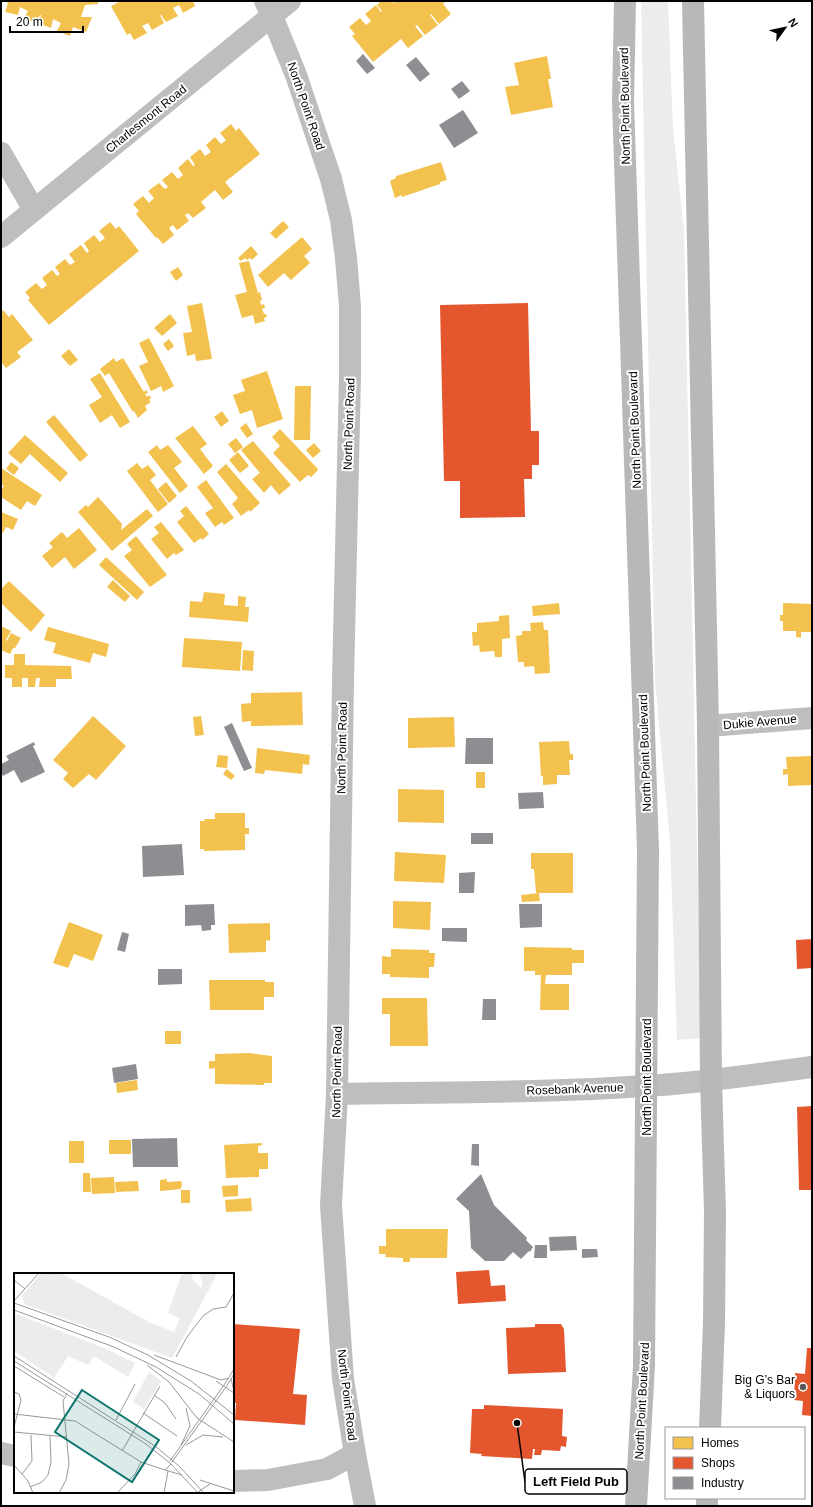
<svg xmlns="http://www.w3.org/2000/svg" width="813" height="1507" viewBox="0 0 813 1507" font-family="Arial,sans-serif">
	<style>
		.green { fill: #ececec }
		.homes { fill: #f2c14e }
		.shops { fill: #e4572e }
		.industry { fill: #8d8d92 }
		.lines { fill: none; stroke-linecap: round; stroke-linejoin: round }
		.minor { stroke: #bebebe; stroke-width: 22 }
		.tertiary { stroke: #bebebe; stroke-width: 22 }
		.secondary { stroke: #b8b8b8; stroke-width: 22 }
		.poi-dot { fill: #595959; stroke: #fff; stroke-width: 1.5 }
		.labels { text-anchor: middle; stroke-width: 4; stroke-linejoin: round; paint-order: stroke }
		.street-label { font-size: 12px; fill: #000; stroke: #fff }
		.poi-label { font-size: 12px; fill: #000; stroke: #fff; text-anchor: end }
		.inset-road { fill: none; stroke: #999; stroke-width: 1 }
		.view { fill: #0f766e; fill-opacity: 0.15; stroke: #0f766e; stroke-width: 2 }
		.inset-edge { fill: none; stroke: #000; stroke-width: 2 }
		.leader { fill: none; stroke: #000; stroke-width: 1.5 }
		.callout-dot { fill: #000; stroke: #fff; stroke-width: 1.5 }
		.callout { fill: #fff; stroke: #000; stroke-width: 1.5 }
		.callout-label { font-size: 13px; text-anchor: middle; font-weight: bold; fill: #000 }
	</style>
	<rect width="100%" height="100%" fill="#fff"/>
	<path class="green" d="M641,1H668L673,129L684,231L701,1038L677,1040L670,840L655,682Z"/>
	<g class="homes">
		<path d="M5,1H98V4L85,5L81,17H92L86,32L73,27L70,36L57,31L61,23L53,19L51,28L38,23L41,15H40L36,23L24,18L28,11L20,7L18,15L5,12L8,3Z"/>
		<path d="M121,1H193L195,6L183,13L179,5L173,8L178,16L166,22L161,15H160L164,23L152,30L148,23L142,26L147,33L134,40L130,33L127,35L111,6Z"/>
		<path d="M381,1H392L393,3L396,1H446L443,4L451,14L439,24L431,14L430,15L438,25L425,35L417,25L415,26L423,36L408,48L401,39L373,62L352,36L355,34L349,27L360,18L366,25L371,21L365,14L376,5L381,12L382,11L377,5Z"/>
		<path d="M547,56L551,79H548L553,107L511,115L505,87L519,85L514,63Z"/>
		<path d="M231,124L236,131L239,128L260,154L225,182L233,192L223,200L215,190L201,202L206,208L193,218L188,213L185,215L189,221L177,230L173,225L169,228L174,235L163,244L157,237L156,238L136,214L139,211L133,204L143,196L149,203L154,198L148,191L159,183L165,189L168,187L162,180L172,172L178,179L183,175L178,168L188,159L193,166L195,165L190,157L200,149L205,156L211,152L206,145L215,137L221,144L226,140L220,133Z"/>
		<path d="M441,162L447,180L440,182V184L402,197L401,195L395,198L390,181L396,178V176Z"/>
		<path d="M283,221L289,227L276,239L270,233Z"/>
		<path d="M110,222L116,229L119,226L139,251L49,325L28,300L30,298L25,292L36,283L42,289L47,285L42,278L52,270L57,276L60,274L55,267L65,259L70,265L75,262L69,254L81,245L87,253L89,251L84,243L94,235L100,242L105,238L99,231Z"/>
		<path d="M302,237L312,249L304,256L310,263L291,280L284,273L268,287L258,275Z"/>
		<path d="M251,246L258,254L252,260L250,258L247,260L245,258L241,261L238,258Z"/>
		<path d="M249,261L258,293L260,292L262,300L260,301L261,305L264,304L265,308L262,309L264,314H266L267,317L264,318L265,321L255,324L253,315L242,318L235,295L247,292L239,263Z"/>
		<path d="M178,267L183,275L176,281L170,272Z"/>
		<path d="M202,303L212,359L196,361L195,354L187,356L183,333L192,332L187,306Z"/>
		<path d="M3,310L9,317L12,314L33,340L17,352L21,357L6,368L2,363L1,364V312Z"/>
		<path d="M170,314L177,323L162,336L154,328Z"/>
		<path d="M149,338L174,386L163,392L161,386L151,391L139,366L148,362L139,343Z"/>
		<path d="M169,339L174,346L168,351L163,344Z"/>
		<path d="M69,349L78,360L70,366L61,356Z"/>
		<path d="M114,358L116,362L123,358L144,392L146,390L148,393L145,394L147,397L149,395L151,398L149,400L151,402L145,406L147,410L138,418L134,411L133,412L109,373L105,376L100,369Z"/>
		<path d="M267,371L283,419L257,428L252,410L240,414L233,395L245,391L241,380Z"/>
		<path d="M100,373L130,422L120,428L112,415L100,423L89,405L102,397L90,379Z"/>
		<path d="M295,386H311L310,440H294Z"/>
		<path d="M222,411L229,421L221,427L214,417Z"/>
		<path d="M54,415L88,455L80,462L46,422Z"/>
		<path d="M246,423L253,434L247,438L240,428Z"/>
		<path d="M193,426L207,444L200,449L213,466L204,474L175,438Z"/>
		<path d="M280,429L317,468L318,470L311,477L308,475L300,482L273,453L280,446L272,437Z"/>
		<path d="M25,435L68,473L60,482L30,454L21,464L8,453Z"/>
		<path d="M236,438L243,447L235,453L228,444Z"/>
		<path d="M253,441L291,485L279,495L271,485L264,493L252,479L260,473L241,450Z"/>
		<path d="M314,443L321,451L313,458L306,450Z"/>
		<path d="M157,445L160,450L168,445L182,462L174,468L188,486L180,493L148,452Z"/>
		<path d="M238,452L249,466L240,473L229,460Z"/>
		<path d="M11,462L19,468L14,475L6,469Z"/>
		<path d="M137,463L142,469L148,465L156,475L150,480L168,504L158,512L127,471Z"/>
		<path d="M226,464L260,503L250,512L249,510L241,516L232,504L238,498L217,472Z"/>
		<path d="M1,468L42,495L35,506L27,501L21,510L1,497V490L4,486L1,484Z"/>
		<path d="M206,480L234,518L224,525L222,522L215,527L205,513L213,508L197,487Z"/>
		<path d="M166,482L177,496L169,503L158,489Z"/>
		<path d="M98,497L122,524L121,530L147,509L153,516L112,551L78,512L86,505L88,507Z"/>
		<path d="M186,506L209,534L202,540L201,538L194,543L177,522L184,516L180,511Z"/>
		<path d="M1,512L18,519L13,530L6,527L3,533L1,532Z"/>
		<path d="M161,522L184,550L176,555L174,553L167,559L151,539L159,533L154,527Z"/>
		<path d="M79,528L97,550L74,569L65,557L52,568L42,556L53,547L49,543L62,532L67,538Z"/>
		<path d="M136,536L167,575L150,587L124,556L132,550L127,544Z"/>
		<path d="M106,557L144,592L137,600L99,565Z"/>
		<path d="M113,580L130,596L125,602L107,587Z"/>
		<path d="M9,581L45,615L31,632L1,603V589Z"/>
		<path d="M204,592L225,594L224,605L238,606V596L246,597L245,607H249L248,622L189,617L190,601L202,602Z"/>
		<path d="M559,603L560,614L533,616L532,606Z"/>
		<path d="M783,603L812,604V632H801V638L796,637V631H783V621H780V615H783Z"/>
		<path d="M509,615L510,638L502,639V657H495L494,651L480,652L479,645L473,646L472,632H477V623L499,621V616Z"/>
		<path d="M543,622L544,630H548L550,673L535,674L534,666L524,667V662H518L516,636L522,635V631H531L530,623Z"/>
		<path d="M1,626L11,631L6,640L7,641L11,633L21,638L15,648H13L10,654L1,650Z"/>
		<path d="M48,627L109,644L106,657L93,653L90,663L53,653L56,643L44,640Z"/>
		<path d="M184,638L242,642L240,671L182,667Z"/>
		<path d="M243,650L254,651L253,671L242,670Z"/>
		<path d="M14,654H25V665L71,666L72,679H56V687H39L40,678H36L35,687H28V678H22V687H12V678H5V665H14Z"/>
		<path d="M302,692L303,725L251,726V721L242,722L241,704L251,703V693Z"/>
		<path d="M93,716L126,746L96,780L89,774L73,788L63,779L68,773L53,760Z"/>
		<path d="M201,716L204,735L195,736L193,717Z"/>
		<path d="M454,717L455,747L408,748V718Z"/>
		<path d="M569,741L570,754H573V760H569L570,775H557V784L543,785V776H541L539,742Z"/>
		<path d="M257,748L310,755L309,765L303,764L302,774L265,770L264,774L255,773Z"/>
		<path d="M218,755L228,756L227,768L216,767Z"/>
		<path d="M812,756V785L788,786V774L783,775V769H787L786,757Z"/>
		<path d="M227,769L235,776L231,780L223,774Z"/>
		<rect x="476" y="772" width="9" height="16"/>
		<path d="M398,789L444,790V823L398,822Z"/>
		<path d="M215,813H245V828H249V834H245V850L204,851V849H200V821H205L204,819H215Z"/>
		<path d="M395,852L446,855L444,883L394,881Z"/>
		<path d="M531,853H573V893H536L534,869H531Z"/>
		<path d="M539,893L540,901L522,902L521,895Z"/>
		<path d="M393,901L431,902L430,930L393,928Z"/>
		<path d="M69,922L103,935L93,961L74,954L68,968L53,963Z"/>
		<path d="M270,923V941L266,940V952L229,953L228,924Z"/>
		<path d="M524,947L572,948V950H584V963H572V975H546L545,984H569V1010H540L541,975H535V971H524Z"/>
		<path d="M391,949L429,950V953H435L434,967H429V978L390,977V974H382V956L391,957Z"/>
		<path d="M209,980H265V982H274V997H264V1010H210Z"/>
		<path d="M382,998H427L428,1046H390V1014H382Z"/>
		<rect x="165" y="1031" width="16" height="13"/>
		<path d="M249,1053L272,1056V1083H264V1085L215,1084V1068L209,1069V1061H215V1054Z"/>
		<path d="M137,1080L138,1090L117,1093L116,1083Z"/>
		<rect x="109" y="1140" width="22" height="14"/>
		<rect x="69" y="1141" width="15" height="22"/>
		<path d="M262,1143V1145L258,1146V1153H268V1169H259V1177L226,1178L224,1145Z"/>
		<path d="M83,1173H90L91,1192H83Z"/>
		<path d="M114,1177L115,1193L92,1194L91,1178Z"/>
		<path d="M167,1179V1182L181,1181L182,1184L181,1189L160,1191V1180Z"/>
		<path d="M138,1181L139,1191L116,1192L115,1182Z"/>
		<path d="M238,1185V1196L223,1197L222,1186Z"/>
		<rect x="181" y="1190" width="9" height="13"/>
		<path d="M251,1198L252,1211L226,1212L225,1200Z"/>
		<path d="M386,1229H448L447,1258H410V1262H403V1258L385,1257L386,1254H379V1246H386Z"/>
	</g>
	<g class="shops">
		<path d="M528,303L531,431H539V465H532V479H524L525,517L460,518V481H444L440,305Z"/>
		<path d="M812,939V968L797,969L796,940Z"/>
		<path d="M812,1106V1190H799L797,1107Z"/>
		<path d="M489,1270L491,1286L505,1285L506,1301L458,1304L456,1272Z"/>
		<path d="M233,1324L300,1329L293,1394L307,1395L305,1425L235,1420L236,1403H233Z"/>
		<path d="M535,1324H561L564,1329L566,1372L508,1374L506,1328L535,1327Z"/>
		<path d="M807,1348H812V1416L802,1415L803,1401L794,1400L795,1373L805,1374Z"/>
		<path d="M484,1405L563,1409L562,1436L567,1437L566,1447L561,1446L560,1451L542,1450L541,1455H534L535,1449H533L532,1459L481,1456L482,1454L470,1453L472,1409H484Z"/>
	</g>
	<g class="industry">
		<path d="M363,54L375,68L367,74L356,61Z"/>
		<path d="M416,57L430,74L420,82L406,65Z"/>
		<path d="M462,81L470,91L459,99L451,89Z"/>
		<path d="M463,110L478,133L454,148L439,125Z"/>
		<path d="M232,723L252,768L244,771L224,727Z"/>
		<path d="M466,738H493V764H465Z"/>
		<path d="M34,742L35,745L33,746L45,772L21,783L14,770L3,776L1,771V764L9,760L6,756Z"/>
		<path d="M543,792L544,808L519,809L518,793Z"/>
		<rect x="471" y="833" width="22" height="11"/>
		<path d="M182,844L184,875L143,877L142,846Z"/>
		<path d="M475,872L474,893H459V873Z"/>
		<path d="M214,904L215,925H211V930L202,931L201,925L185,926V905Z"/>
		<path d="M519,904H542V927L520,928Z"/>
		<path d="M442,928H467V942L442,941Z"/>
		<path d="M122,932L129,934L125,952L117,950Z"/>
		<path d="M158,969H182V984L158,985Z"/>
		<path d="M483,999H496V1020H482Z"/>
		<path d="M136,1064L138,1079L114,1083L112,1068Z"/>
		<path d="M177,1138L178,1167H133L132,1139Z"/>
		<path d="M472,1144H479V1166L471,1165Z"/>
		<path d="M481,1174L494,1205L527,1238L526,1240L533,1247L530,1252L529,1251L521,1259L513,1252L504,1261H485L471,1248L469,1211L456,1199Z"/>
		<path d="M576,1236L577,1250L550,1251L549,1237Z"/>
		<path d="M535,1245H547V1258H534Z"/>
		<path d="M582,1249H597L598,1257L582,1258Z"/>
	</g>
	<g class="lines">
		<g class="minor">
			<path d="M1,153L34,210"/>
			<path d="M1,237L290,1"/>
			<path d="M708,726L812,718"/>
			<path d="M337,1094C440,1092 543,1093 646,1086C702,1083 757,1074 812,1067"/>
			<path d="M1,1453L15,1456"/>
			<path d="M233,1481L268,1480L327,1469L355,1454"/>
		</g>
		<path class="tertiary" d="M265,1L272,16L296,75L331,179L341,220L346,258L350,306V376L343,681L337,1094L331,1205L343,1379L355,1454L365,1506"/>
		<g class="secondary">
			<path d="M625,1L623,102L648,850L644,1366L636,1506"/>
			<path d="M693,1L708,726L711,1081L715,1212L714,1323L710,1428"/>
			<path d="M707,1506V1498"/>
		</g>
	</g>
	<circle class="poi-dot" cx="803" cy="1387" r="4"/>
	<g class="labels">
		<g class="street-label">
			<text transform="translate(306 106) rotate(71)" y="4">North Point Road</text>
			<text transform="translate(625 106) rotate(-91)" y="4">North Point Boulevard</text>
			<text transform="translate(146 119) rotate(-39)" y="4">Charlesmont Road</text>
			<text transform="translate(349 424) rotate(-88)" y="4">North Point Road</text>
			<text transform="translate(635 430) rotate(-92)" y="4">North Point Boulevard</text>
			<text transform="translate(760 722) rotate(-5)" y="4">Dukie Avenue</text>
			<text transform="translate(342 748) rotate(-89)" y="4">North Point Road</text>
			<text transform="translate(645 753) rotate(-92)" y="4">North Point Boulevard</text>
			<text transform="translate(337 1072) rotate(-89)" y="4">North Point Road</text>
			<text transform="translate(647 1077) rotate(-90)" y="4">North Point Boulevard</text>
			<text transform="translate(575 1089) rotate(-2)" y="4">Rosebank Avenue</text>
			<text transform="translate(347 1395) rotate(83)" y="4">North Point Road</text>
			<text transform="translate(642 1401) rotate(-87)" y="4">North Point Boulevard</text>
		</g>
		<g class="poi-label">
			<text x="795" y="1384">Big G’s Bar<tspan x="795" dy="14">&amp; Liquors</tspan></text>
		</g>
	</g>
	<g transform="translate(14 1273)">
		<rect width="220" height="220" fill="#fff"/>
		<path d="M28,0H47L135,49L160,59L166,45L154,40L168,0H179L178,6L186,14H188V8L185,0H201L202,3L158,85L10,31L8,22ZM0,40L90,75L121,90L114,104L80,83L74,92L54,83L40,105L0,78ZM135,99L147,108L130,136L119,129Z" fill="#ececec"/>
		<path class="inset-road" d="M0,7L11,16M0,28L25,0M0,30L95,64L134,82L177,108L220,142M0,37L100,74L142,94L185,121L220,151M140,82L207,107L215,105M0,83L141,173L165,193L190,220M162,84L173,64L189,43L199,36L212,34L220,20M0,88L132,171L157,191L184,220M133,92L155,109L183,145L220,169M0,93L50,124M217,106L220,118M202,108L220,120M210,112L220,96M212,114L220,101M0,119L5,121L7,127L0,154M140,122L151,130L162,146M129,140L163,163M0,141L61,148L127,189L151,197L157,191M102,147L121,111M0,159L53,164M167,172L176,153L172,135M172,172L189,162L209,164M108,178L146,113M156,188L210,112M158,189L212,114M0,192L14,208L19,220M151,197L168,202M8,201L18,188L17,162M186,207L220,218M16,214L28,209L34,202L37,189L36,163M184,219L196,211M45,220L52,207L55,191L49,128L53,120M103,220L121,201L127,189M150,220L154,198"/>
		<path class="view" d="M68,117L145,167L118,209L41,159Z"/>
		<rect width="220" height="220" class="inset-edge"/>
	</g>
	<path class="leader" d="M517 1423L525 1482"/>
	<circle class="callout-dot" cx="517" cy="1423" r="4"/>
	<rect class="callout" x="525" y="1469" width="102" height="25" rx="4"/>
	<g class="callout-label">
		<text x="576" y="1486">Left Field Pub</text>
	</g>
	<rect width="813" height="1507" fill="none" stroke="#000000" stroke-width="4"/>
	<rect x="665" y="1427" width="140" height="72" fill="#ffffff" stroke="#999999"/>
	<rect x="673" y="1437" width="20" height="12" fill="#f2c14e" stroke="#999999"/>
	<text x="701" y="1447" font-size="12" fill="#000000">Homes</text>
	<rect x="673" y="1457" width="20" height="12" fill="#e4572e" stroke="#999999"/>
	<text x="701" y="1467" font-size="12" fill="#000000">Shops</text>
	<rect x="673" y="1477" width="20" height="12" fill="#8d8d92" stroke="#999999"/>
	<text x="701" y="1487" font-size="12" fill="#000000">Industry</text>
	<g transform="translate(785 28) rotate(57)" stroke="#ffffff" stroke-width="3" paint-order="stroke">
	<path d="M0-3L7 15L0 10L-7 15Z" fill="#000000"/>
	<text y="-6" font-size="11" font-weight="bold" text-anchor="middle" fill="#000000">N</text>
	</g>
	<path d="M10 26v6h73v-6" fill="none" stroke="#000000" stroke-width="2"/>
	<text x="16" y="26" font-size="12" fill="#000000" stroke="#ffffff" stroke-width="3" paint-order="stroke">20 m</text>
</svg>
